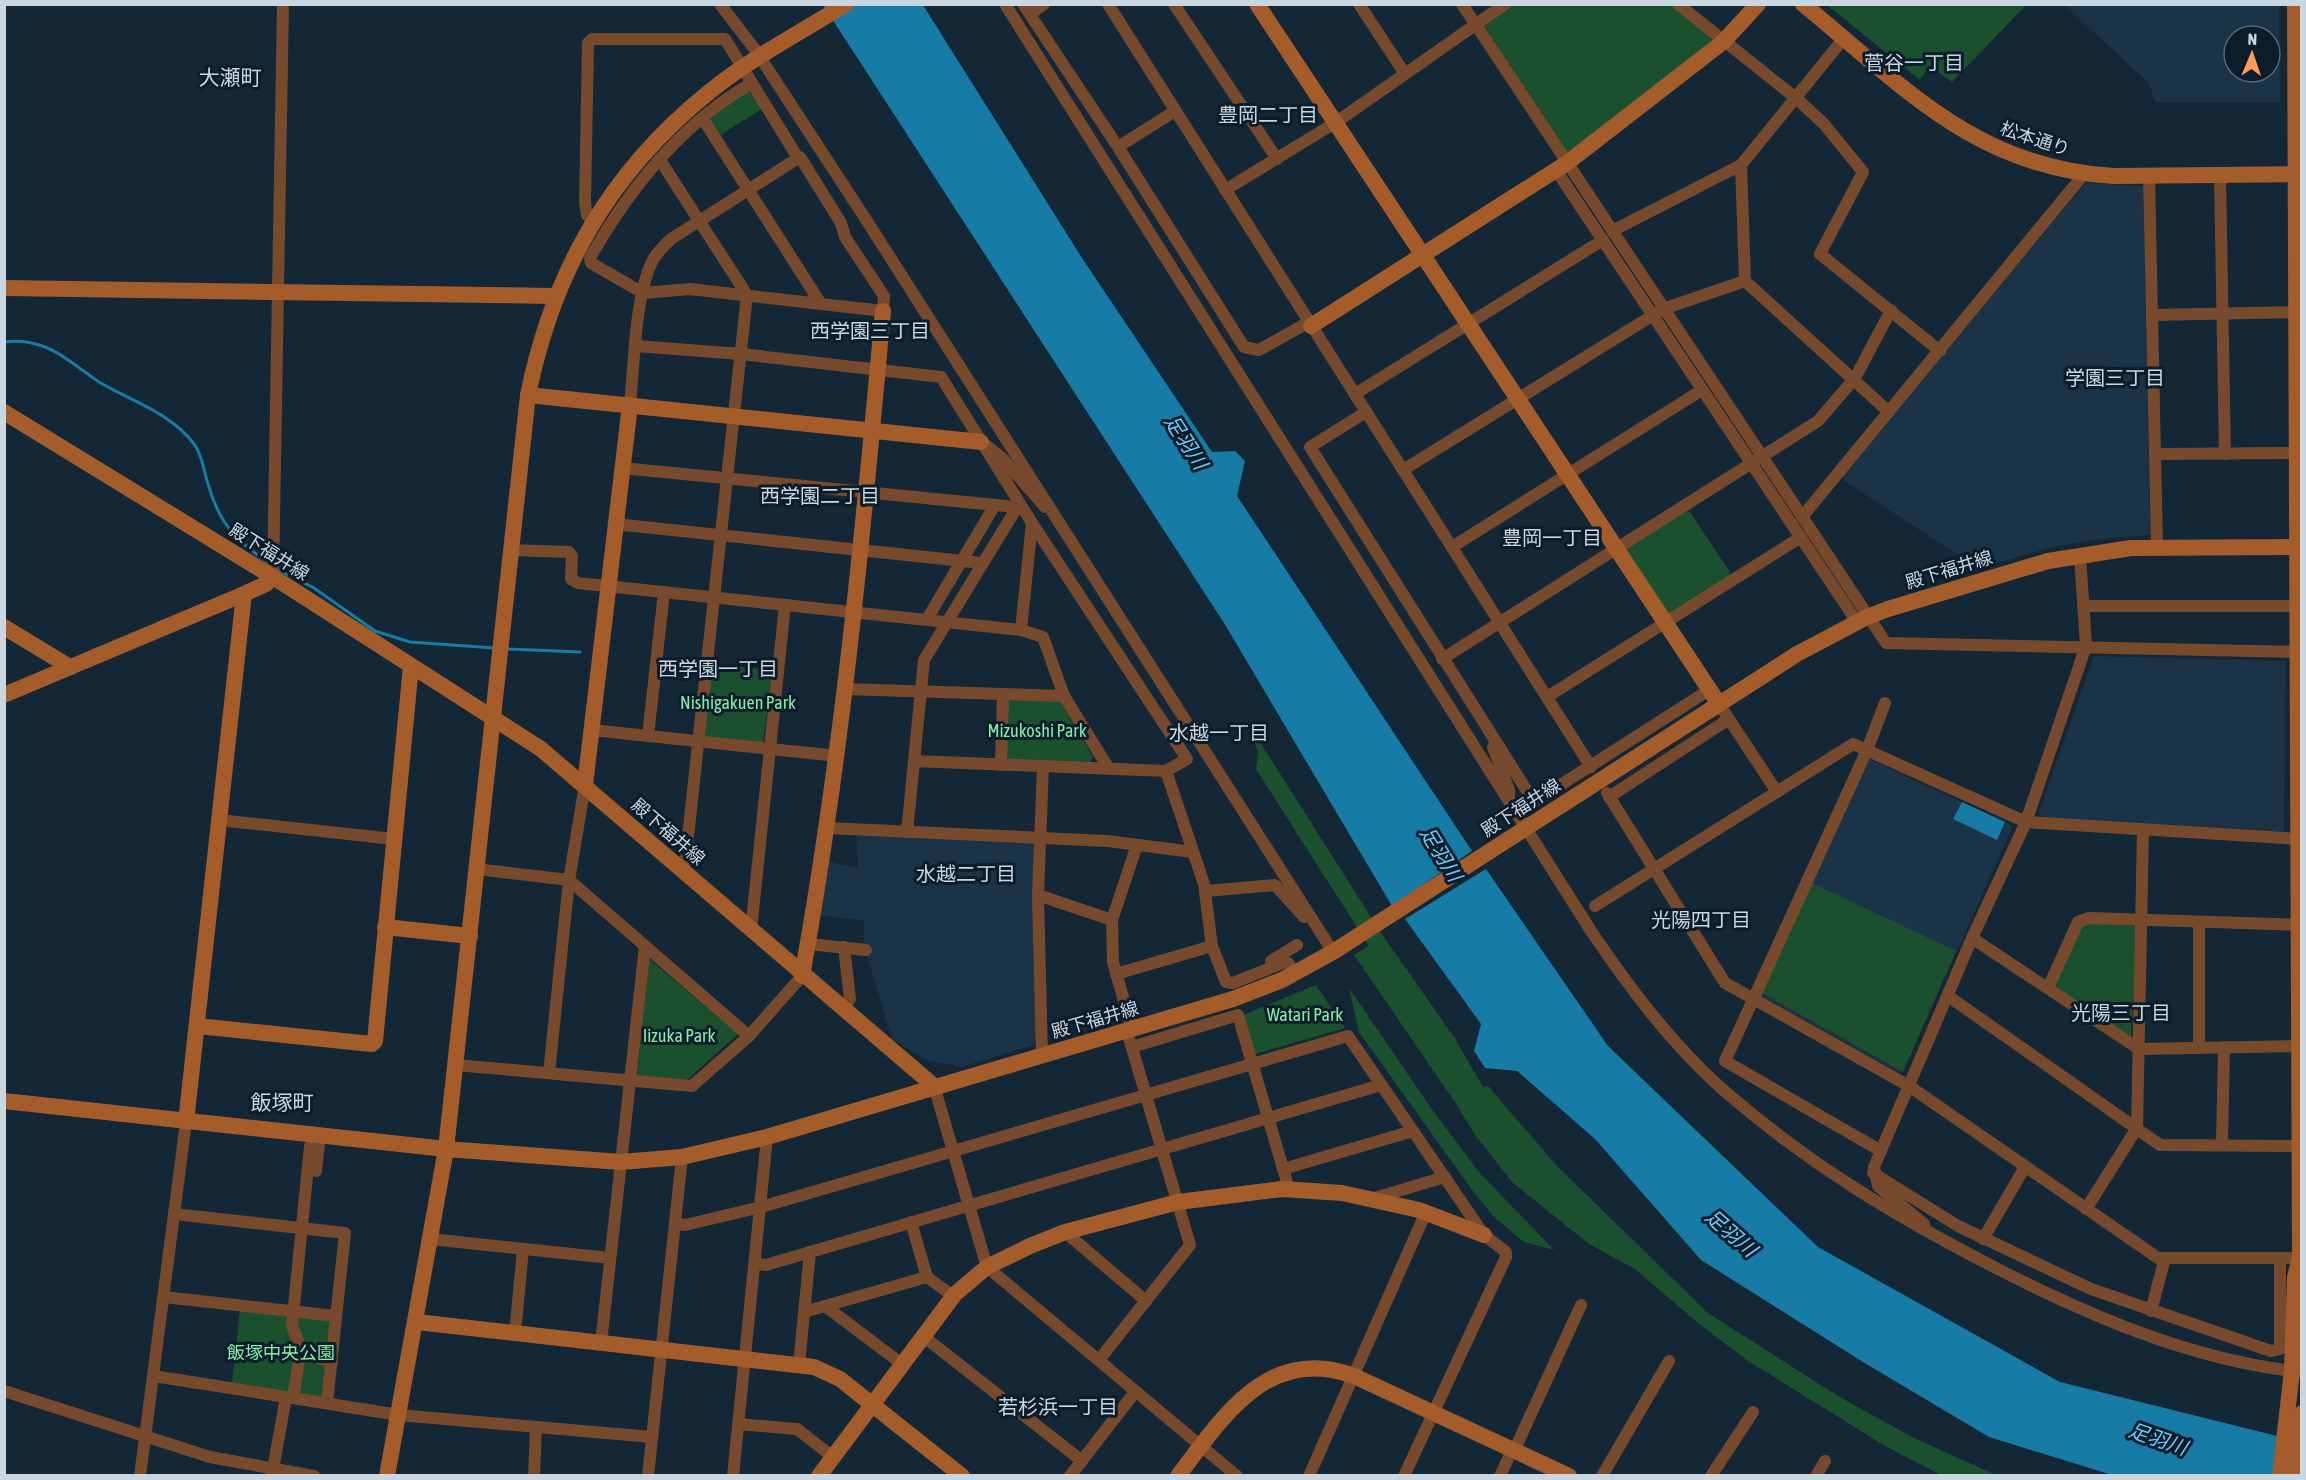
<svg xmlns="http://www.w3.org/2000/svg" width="2306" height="1480" viewBox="0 0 2306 1480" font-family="'Asap Condensed','Noto Sans JP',sans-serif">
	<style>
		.built { fill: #1b3346; fill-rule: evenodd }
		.green { fill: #1b502f }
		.water { fill: #167ba5 }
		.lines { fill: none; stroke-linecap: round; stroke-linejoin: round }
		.stream { stroke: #167ba5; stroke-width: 3 }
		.street { stroke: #774a2d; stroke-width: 12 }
		.secondary { stroke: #a45c2b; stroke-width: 16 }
		.labels { text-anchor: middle; stroke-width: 6; stroke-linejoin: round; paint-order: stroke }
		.street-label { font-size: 18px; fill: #cad6e0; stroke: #0b1d2b }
		.park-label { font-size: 18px; fill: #86eca6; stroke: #0b1d2b }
		.neighbourhood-label { font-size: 20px; fill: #cad6e0; stroke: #0b1d2b }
		.water-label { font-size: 20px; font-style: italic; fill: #71ccfb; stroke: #0b1d2b }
		.quarter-label { font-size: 21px; fill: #cad6e0; stroke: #0b1d2b }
	</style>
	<rect width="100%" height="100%" fill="#142736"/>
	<g class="built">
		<path d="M2064,5H2279L2280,102H2155L2149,83ZM2234,36H2270V72H2234Z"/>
		<path d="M2086,183L2143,186L2150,535L2100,539L2052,547L1981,568L1975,566L1843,480L1842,474Z"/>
		<path d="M2094,656L2286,661L2284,832L2042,818L2039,812Z"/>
		<path d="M1867,758L2013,826L1902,1074L1760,996Z"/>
		<path d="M856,834L1032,841L1035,845L1036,1041L1034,1045L961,1067L926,1060L892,1039L864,945V921L819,915L825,861L858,868Z"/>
	</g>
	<g class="green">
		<path d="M1678,4L1723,42L1564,159L1479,30L1512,5Z"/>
		<path d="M1827,5H2026L1952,82L1930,66L1920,80Z"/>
		<path d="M749,91L762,109L719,136L709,121L728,104Z"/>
		<path d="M1684,511L1690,512L1730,572L1729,578L1672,614L1667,613L1625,552L1627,548Z"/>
		<path d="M712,664L773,670L763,743L704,737Z"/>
		<path d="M1007,700L1060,701L1093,757L1088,764L1005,760Z"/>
		<path d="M1246,720L1381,933L1454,1037L1483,1087L1488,1086L1556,1165L1708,1313L1838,1396L1914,1438L1996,1475H1941L1885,1446L1748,1361L1699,1324L1635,1269L1589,1244L1512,1182L1475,1135L1457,1105L1354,955L1369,946L1256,769L1258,752Z"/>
		<path d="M1812,883L1956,951L1903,1072L1762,993Z"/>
		<path d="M2088,923L2135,926L2137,931L2131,1037L2057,989L2056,983L2081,927Z"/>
		<path d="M649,959L738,1034L687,1080L637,1077Z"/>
		<path d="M1316,985L1345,1028L1255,1054L1243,1015Z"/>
		<path d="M1349,988L1431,1108L1479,1172L1554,1250L1524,1242L1494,1217L1472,1190L1359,1032Z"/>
		<path d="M240,1310L332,1321L324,1398L232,1384Z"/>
	</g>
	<g class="water">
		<path d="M823,5H923L1082,258L1212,452L1235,451L1245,461L1237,496L1472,851L1392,906L1224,623Z"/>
		<path d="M1962,802L2005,822L1997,840L1953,819Z"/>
		<path d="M1486,869L1608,1046L1818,1247L2060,1382L2301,1442V1475H2112L1989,1437L1863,1362L1701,1260L1595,1139L1517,1071L1485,1068L1474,1051L1481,1024L1405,919Z"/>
	</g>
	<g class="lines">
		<g class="stream">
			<path d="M4,342C19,340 32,342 45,347C64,354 82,371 99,382C131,401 171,413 194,444C203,456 204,473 209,487C220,525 238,542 270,564"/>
			<path d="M277,569L314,588L375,631L410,642L494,648"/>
			<path d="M506,649L580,652"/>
		</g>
		<g class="street">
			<path d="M720,4L756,51L865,218L1333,952"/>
			<path d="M1005,4L1591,931C1629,987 1670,1042 1721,1088C1807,1163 1893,1215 1994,1267C2089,1316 2194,1361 2302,1372"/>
			<path d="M1023,4L1118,147L1244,347L1259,350L1309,322"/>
			<path d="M1108,4L1591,767"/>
			<path d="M1174,4L1277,159"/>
			<path d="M1359,4L1405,74"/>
			<path d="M1462,4L1886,643L2302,652"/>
			<path d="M1678,4L1797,99L1824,124L1863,172L1820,254L1940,351"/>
			<path d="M1030,14L1044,4"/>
			<path d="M747,75L798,158"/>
			<path d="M703,119L821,304"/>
			<path d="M1118,147L1175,111"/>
			<path d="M660,160L747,295L684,873"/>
			<path d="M1741,165L1745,281L1889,412"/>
			<path d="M1556,170L1857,622"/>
			<path d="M2220,175L2225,454"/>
			<path d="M2149,176L2157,547"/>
			<path d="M1225,190L1335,123L1505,4"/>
			<path d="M593,221L587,215L585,203L588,43L592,39H725L738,60"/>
			<path d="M1612,231L1741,165L1844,38"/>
			<path d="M2152,315L2302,312"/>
			<path d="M1355,394L1603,240"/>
			<path d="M630,405C634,366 635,299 651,264C655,254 663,247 671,239L800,157L841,223L845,237L884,296L883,311L690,289L643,293L591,263L590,258C629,189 682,123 752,83"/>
			<path d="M1366,412L1310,447L1534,802L1709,690"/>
			<path d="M987,446L1002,458L1045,507"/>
			<path d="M2155,454L2302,453"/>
			<path d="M622,468L1016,507"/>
			<path d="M1403,470L1663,309L1745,281"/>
			<path d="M1802,517L2084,174"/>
			<path d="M615,524L982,563"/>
			<path d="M1452,547L1702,390"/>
			<path d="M511,550L569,552L572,556L571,579L578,583L1021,630L1032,523L941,377L741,354L636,346"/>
			<path d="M273,577L283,4"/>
			<path d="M2083,606H2298"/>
			<path d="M927,619L995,505"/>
			<path d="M1021,630L1043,637L1064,696L1109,769"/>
			<path d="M1442,659L1818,421L1855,378L1891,310"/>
			<path d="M845,689L1064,696"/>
			<path d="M1547,697L1801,537"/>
			<path d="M1719,704L1777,792"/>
			<path d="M592,730L837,756"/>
			<path d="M648,736L664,592"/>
			<path d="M1493,747L1509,790V798"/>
			<path d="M914,761L1166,771L1187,759L1032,523"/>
			<path d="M1001,765L1003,694"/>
			<path d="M1166,771L1204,884L1212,946L1226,982L1233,983L1285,962L1288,963L1295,974"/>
			<path d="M1607,793L1725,983L1909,1086L2158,1258H2302"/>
			<path d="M1609,797L1729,719"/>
			<path d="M219,820L394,839"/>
			<path d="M827,828L1107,841L1193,852"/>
			<path d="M907,832L924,660L1019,504"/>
			<path d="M477,869L569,880L749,1036"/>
			<path d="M1206,891L1275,885L1304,917"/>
			<path d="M1038,895L1112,920"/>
			<path d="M1595,906L1853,744L2026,822L2299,839"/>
			<path d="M2199,922V1048"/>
			<path d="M751,930L785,605"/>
			<path d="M1972,938L2139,1049L2302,1046"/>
			<path d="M808,944L866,950"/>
			<path d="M1271,961L1297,945"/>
			<path d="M1116,974L1212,946"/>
			<path d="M2048,988L2078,922L2089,918L2302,925"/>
			<path d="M1948,996L2160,1145L2300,1146"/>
			<path d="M842,1008L850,999L844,947"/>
			<path d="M1132,1029L1113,962L1112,920L1137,845"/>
			<path d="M1132,1047L1238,1015L1289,1189"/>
			<path d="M1042,1056L1038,895L1043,766"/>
			<path d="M456,1065L692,1086L749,1036L802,976"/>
			<path d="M549,1073L569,880L585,785"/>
			<path d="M934,1086L987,1267L1237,1476"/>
			<path d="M2222,1145L2224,1047"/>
			<path d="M1881,1151L1725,1061L1867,750L1885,703"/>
			<path d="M1283,1169L1413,1131"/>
			<path d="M316,1171L320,1135"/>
			<path d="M1873,1173L1958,1226L2091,1289L2271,1351L2280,1349V1258"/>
			<path d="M1371,1199L1445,1177"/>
			<path d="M2086,1209L2137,1128L2143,830"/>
			<path d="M174,1214L345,1233L327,1403"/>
			<path d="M911,1222L927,1277L953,1296"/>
			<path d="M675,1224L685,1225L761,1207L1348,1036L1484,1235L1506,1252V1257L1404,1476"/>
			<path d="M1924,1224L1878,1186L1874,1167L1972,938L2026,822L2086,646L2080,555"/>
			<path d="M1065,1232L1146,1301"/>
			<path d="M430,1239L610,1258"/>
			<path d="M1983,1239L2025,1167"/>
			<path d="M755,1264L766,1265L1381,1085"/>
			<path d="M164,1297L336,1316"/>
			<path d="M825,1306L902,1364"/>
			<path d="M2151,1311L2165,1258"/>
			<path d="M804,1312L927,1277"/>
			<path d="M515,1334L523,1249"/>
			<path d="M923,1336L1082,1461"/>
			<path d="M601,1343L645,946"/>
			<path d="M301,1349L310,1356L332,1362"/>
			<path d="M1099,1360L1190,1245L1127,1031"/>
			<path d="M799,1365L810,1252"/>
			<path d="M154,1376L399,1415L652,1437"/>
			<path d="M4,1391L210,1457L314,1476"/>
			<path d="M293,1398L301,1349L292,1326L310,1146"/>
			<path d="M738,1424L797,1429L833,1457"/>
			<path d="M1515,1449L1581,1305"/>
			<path d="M272,1475L286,1397"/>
			<path d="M140,1476L186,1122"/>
			<path d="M534,1476L536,1427"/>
			<path d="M648,1476L682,1157"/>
			<path d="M733,1476L767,1137"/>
			<path d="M1070,1476L1135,1392"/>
			<path d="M1309,1476L1426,1212"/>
			<path d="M1500,1476L1513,1448"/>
			<path d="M1602,1476L1669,1361"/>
			<path d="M1711,1476L1753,1412"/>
			<path d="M1816,1476L1825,1461"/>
		</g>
		<g class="secondary">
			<path d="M1257,4L1719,704"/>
			<path d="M1803,4C1903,86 1976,168 2113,176L2302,174"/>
			<path d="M4,288L555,296"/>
			<path d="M1311,326L1567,163L1723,42L1758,4"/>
			<path d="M528,395L981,442"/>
			<path d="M4,412L273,577L541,749L934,1086"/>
			<path d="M4,627L70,667"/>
			<path d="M4,695L244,594L266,584L273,577"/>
			<path d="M585,785L630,405"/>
			<path d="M385,927L470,936"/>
			<path d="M802,976C842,756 863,533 883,311"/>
			<path d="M197,1026L372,1044L375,1041L411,666"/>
			<path d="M4,1101L446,1149L528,395C553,272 609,173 708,93C749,59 800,33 846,4"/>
			<path d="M186,1122L244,594"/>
			<path d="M417,1322L814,1367L840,1379L962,1476"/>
			<path d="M387,1476L446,1149L621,1162L682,1157L767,1137L1233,999L1282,980L1333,952L1797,654L1867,617L1888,609L2048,561L2131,548L2302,547"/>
			<path d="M819,1476L955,1294L987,1267L1030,1246L1065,1232L1178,1202L1282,1189L1342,1193L1419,1210L1484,1235"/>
			<path d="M1178,1476C1223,1417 1268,1344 1354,1376L1569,1476"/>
			<path d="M2280,1476L2292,1371L2295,1277L2300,1258L2295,4"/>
			<path d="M2294,1476L2302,1413"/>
		</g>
	</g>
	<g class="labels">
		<g class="street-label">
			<text transform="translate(2035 139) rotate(18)" y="6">松本通り</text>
			<text transform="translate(269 552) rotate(32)" y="6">殿下福井線</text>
			<text transform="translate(1949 570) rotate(-17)" y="6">殿下福井線</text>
			<text transform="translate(1521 808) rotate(-33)" y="6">殿下福井線</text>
			<text transform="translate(668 832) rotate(41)" y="6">殿下福井線</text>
			<text transform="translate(1095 1020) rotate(-16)" y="6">殿下福井線</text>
		</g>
		<g class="park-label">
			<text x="738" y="709">Nishigakuen Park</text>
			<text x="1037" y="737">Mizukoshi Park</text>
			<text x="1305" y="1021">Watari Park</text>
			<text x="679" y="1042">Iizuka Park</text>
			<text x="281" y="1359">飯塚中央公園</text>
		</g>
		<g class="neighbourhood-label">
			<text x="1914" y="70">菅谷一丁目</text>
			<text x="1268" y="122">豊岡二丁目</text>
			<text x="870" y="338">西学園三丁目</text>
			<text x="2115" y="385">学園三丁目</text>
			<text x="820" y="503">西学園二丁目</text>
			<text x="1552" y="545">豊岡一丁目</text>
			<text x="718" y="676">西学園一丁目</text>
			<text x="1219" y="740">水越一丁目</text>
			<text x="966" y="881">水越二丁目</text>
			<text x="1701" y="927">光陽四丁目</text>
			<text x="2121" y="1020">光陽三丁目</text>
			<text x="1058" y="1414">若杉浜一丁目</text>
		</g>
		<g class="water-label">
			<text transform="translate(1186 442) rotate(57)" y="7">足羽川</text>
			<text transform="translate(1441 854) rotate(58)" y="7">足羽川</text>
			<text transform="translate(1731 1233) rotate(41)" y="7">足羽川</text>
			<text transform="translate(2158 1439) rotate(19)" y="7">足羽川</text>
		</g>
		<g class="quarter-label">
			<text x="230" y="85">大瀬町</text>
			<text x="282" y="1110">飯塚町</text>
		</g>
	</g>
	<rect width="2306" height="1480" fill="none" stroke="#cad6e0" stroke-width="12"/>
	<g transform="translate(2252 54) rotate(2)"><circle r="28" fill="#0b1d2b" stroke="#576773" stroke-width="1.5"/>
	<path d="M0-4.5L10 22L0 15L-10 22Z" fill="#fe9b59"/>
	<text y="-9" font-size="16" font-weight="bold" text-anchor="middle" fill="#cad6e0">N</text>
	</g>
</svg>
